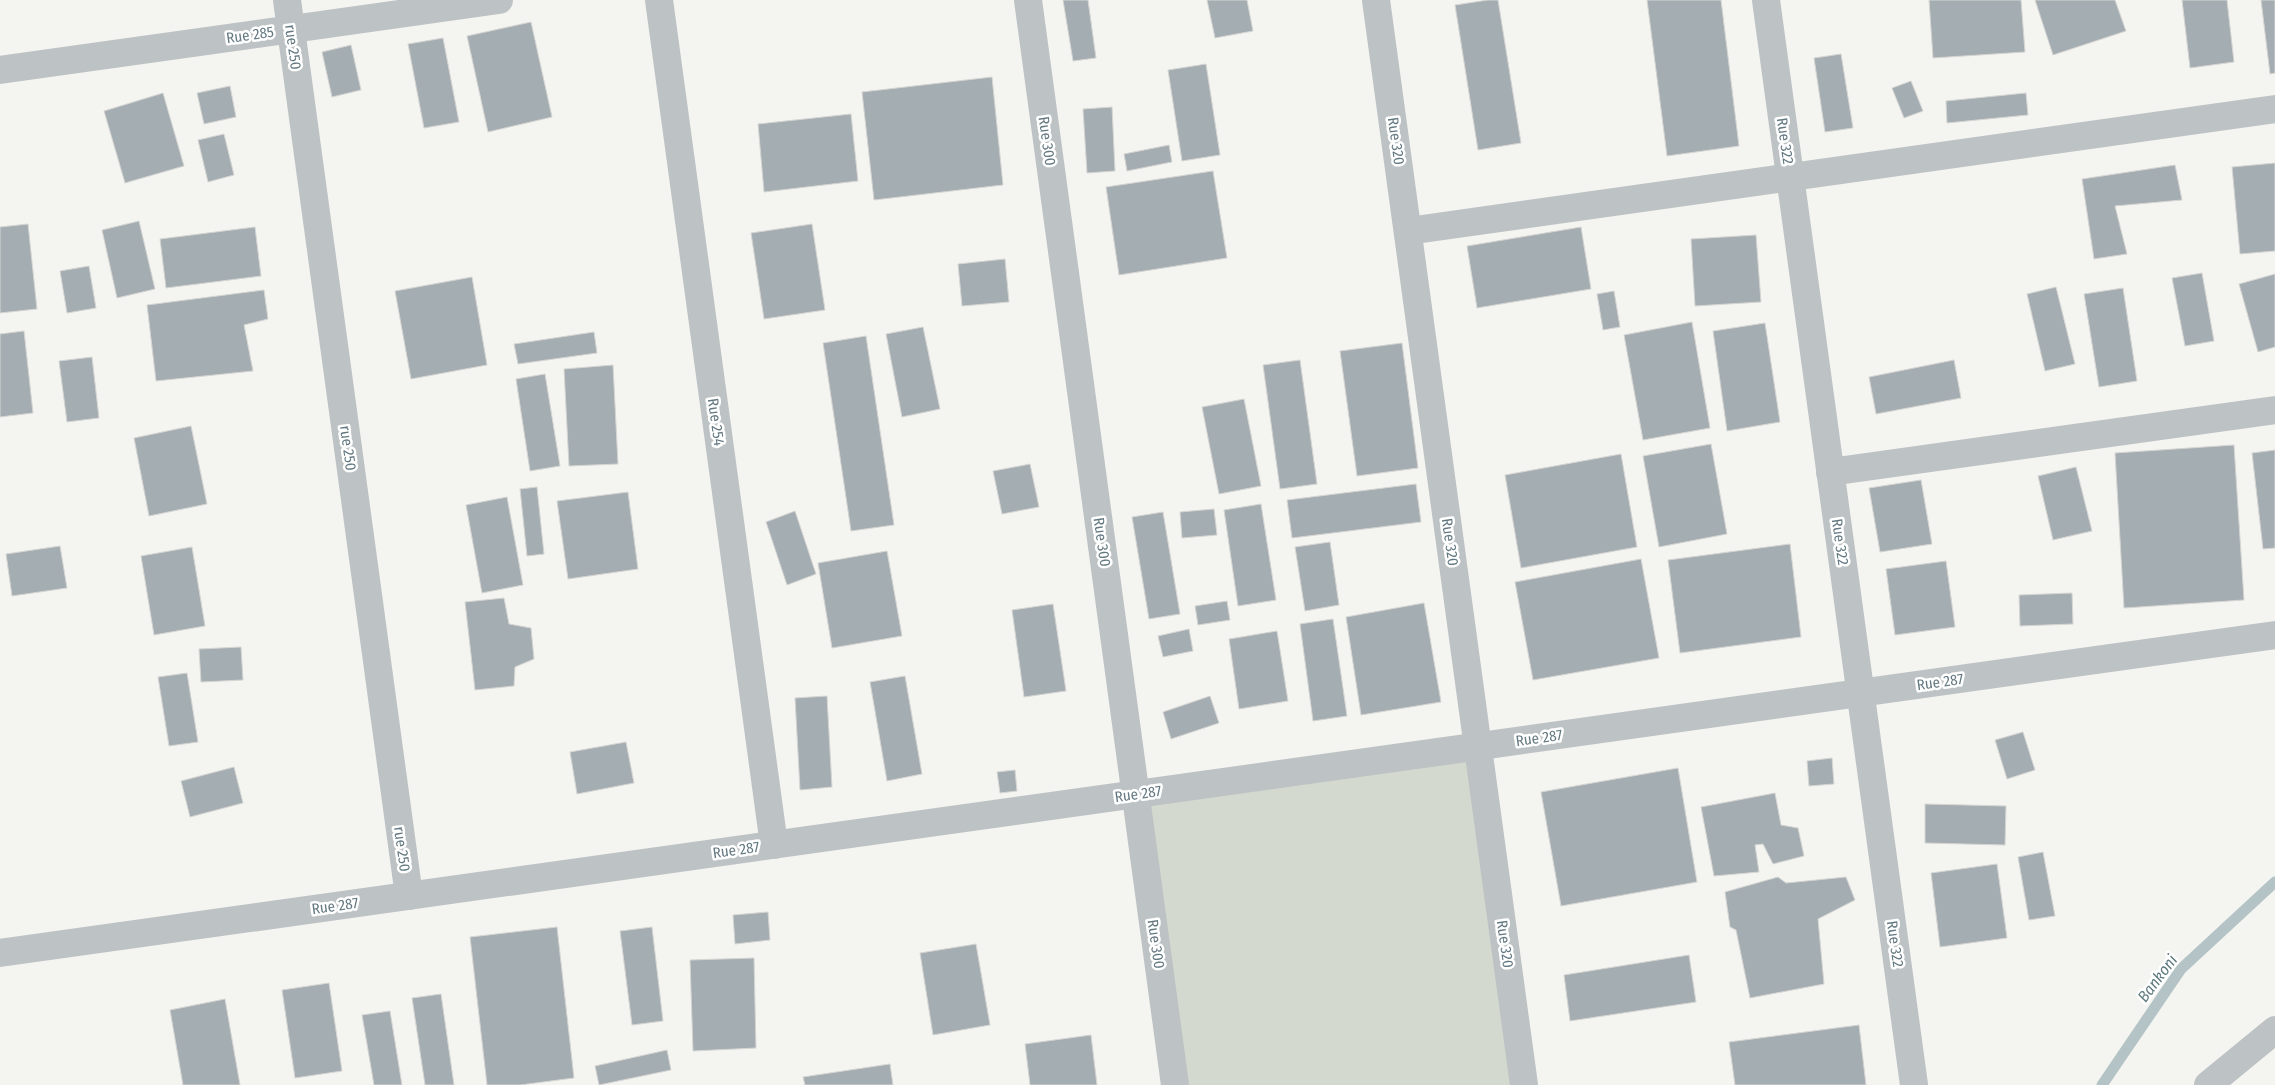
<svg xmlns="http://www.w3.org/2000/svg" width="2275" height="1085" viewBox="0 0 2275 1085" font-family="'Fira Sans Condensed',sans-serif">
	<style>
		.green { fill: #d4d9cf }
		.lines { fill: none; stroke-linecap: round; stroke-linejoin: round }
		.stream { stroke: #b4c3c5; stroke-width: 11 }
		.building { fill: #a4aeb2; stroke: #d6d5d3 }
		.street { stroke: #bdc2c4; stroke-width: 28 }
		.labels { text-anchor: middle; stroke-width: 5; stroke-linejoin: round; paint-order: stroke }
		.street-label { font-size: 15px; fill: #637881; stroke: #fff }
		.water-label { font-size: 16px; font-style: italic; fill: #5f7b7f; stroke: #fff }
	</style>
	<rect width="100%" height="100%" fill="#f4f4f0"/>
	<path class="green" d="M1478,746L1524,1085H1175L1136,794Z"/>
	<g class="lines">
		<path class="stream" d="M2102,1085L2181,969L2275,882"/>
	</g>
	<g class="building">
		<path d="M1063,0H1088L1096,58L1073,61Z"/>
		<path d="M1207,0H1247L1253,31L1215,38Z"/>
		<path d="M1488,0H1498L1521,143L1478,150L1455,5Z"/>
		<path d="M1647,0H1721L1739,146L1667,156Z"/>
		<path d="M1929,0H2021L2025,52L1933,58Z"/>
		<path d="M2035,0H2115L2126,31L2053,55Z"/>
		<path d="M2182,0H2227L2234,62L2190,68Z"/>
		<path d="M2261,0H2275V73L2270,74Z"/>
		<path d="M531,22L552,117L488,132L467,36Z"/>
		<path d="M443,38L459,122L424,128L408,44Z"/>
		<path d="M351,45L361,90L332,97L322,52Z"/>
		<path d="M1841,54L1853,128L1825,132L1814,58Z"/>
		<path d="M1206,64L1220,155L1182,161L1168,70Z"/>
		<path d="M992,77L1003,185L874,200L862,92Z"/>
		<path d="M1911,81L1923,111L1904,118L1892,88Z"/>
		<path d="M230,86L236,117L204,124L197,93Z"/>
		<path d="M163,93L184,166L125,183L104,111Z"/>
		<path d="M2026,93L2028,115L1947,123L1946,101Z"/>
		<path d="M1112,107L1115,171L1087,173L1083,109Z"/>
		<path d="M851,114L858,181L764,192L758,124Z"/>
		<path d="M224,134L234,175L208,182L198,140Z"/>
		<path d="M1169,145L1172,162L1127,171L1124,154Z"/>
		<path d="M2275,163V251L2240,254L2232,167Z"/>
		<path d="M2175,165L2182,200L2115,206L2127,254L2094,259L2082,179Z"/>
		<path d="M1213,171L1227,258L1119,275L1106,187Z"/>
		<path d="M139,221L155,289L117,298L102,230Z"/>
		<path d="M28,224L37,309L0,313V227Z"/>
		<path d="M812,224L825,310L764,319L751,233Z"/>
		<path d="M255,227L261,276L166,288L160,239Z"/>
		<path d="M1581,227L1591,289L1477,308L1467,246Z"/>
		<path d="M1756,235L1761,302L1695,306L1691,239Z"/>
		<path d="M1005,259L1009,302L962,306L958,264Z"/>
		<path d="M89,266L96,308L67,313L60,271Z"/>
		<path d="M2202,273L2214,341L2185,346L2172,278Z"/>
		<path d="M2275,274V347L2258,352L2239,284Z"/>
		<path d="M472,277L487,365L411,379L395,291Z"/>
		<path d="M2056,287L2075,364L2045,371L2027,294Z"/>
		<path d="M2123,288L2137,381L2099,387L2084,294Z"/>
		<path d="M264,290L268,319L244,325L253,371L156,381L147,305Z"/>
		<path d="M1614,291L1620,327L1603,330L1597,294Z"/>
		<path d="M1692,322L1710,428L1643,440L1624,335Z"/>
		<path d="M1765,323L1780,422L1727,431L1713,331Z"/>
		<path d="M923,327L940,409L902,417L886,334Z"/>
		<path d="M24,331L33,413L0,417V334Z"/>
		<path d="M594,332L597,353L518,364L514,344Z"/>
		<path d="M866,336L894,525L851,531L823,343Z"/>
		<path d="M1402,343L1418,468L1357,476L1340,351Z"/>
		<path d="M92,357L99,418L67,422L59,361Z"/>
		<path d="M1300,360L1317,484L1280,489L1263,365Z"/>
		<path d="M1954,360L1961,398L1876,414L1869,377Z"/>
		<path d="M613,365L618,464L569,466L564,369Z"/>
		<path d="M545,374L560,466L530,471L516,379Z"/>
		<path d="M1244,399L1261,486L1219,494L1202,407Z"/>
		<path d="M191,426L207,504L149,516L134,438Z"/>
		<path d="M1711,444L1727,534L1659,547L1643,456Z"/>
		<path d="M2234,445L2244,600L2124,608L2115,453Z"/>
		<path d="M2275,450V548L2263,549L2252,453Z"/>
		<path d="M1621,454L1637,547L1521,568L1505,475Z"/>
		<path d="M1030,464L1039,507L1002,514L993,471Z"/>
		<path d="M2076,467L2092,531L2053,540L2038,476Z"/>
		<path d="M1921,480L1932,544L1880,552L1869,488Z"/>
		<path d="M1416,484L1421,522L1292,538L1287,500Z"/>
		<path d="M537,487L544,554L527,556L520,489Z"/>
		<path d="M628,492L638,569L568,579L557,501Z"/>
		<path d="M507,497L523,585L482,593L466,505Z"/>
		<path d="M1261,504L1276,600L1238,606L1224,510Z"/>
		<path d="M1214,509L1217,535L1182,538L1180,512Z"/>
		<path d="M795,511L816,574L787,585L766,522Z"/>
		<path d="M1163,512L1180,614L1149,619L1132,517Z"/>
		<path d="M1330,542L1339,605L1305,611L1295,547Z"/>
		<path d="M1790,544L1801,637L1680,653L1668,560Z"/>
		<path d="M60,546L67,588L12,596L6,554Z"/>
		<path d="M192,547L205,626L154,635L141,556Z"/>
		<path d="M887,551L902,636L832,648L818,563Z"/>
		<path d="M1641,559L1659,658L1533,680L1515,582Z"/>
		<path d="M1946,561L1955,627L1895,635L1886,569Z"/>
		<path d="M2072,593L2073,624L2020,626L2019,595Z"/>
		<path d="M504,598L509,624L531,628L534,659L515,667L514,686L475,690L465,602Z"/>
		<path d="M1227,601L1230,620L1198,625L1195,606Z"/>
		<path d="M1424,603L1441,702L1361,715L1346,617Z"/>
		<path d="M1053,604L1066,691L1024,697L1012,610Z"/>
		<path d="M1333,619L1347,716L1313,721L1300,624Z"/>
		<path d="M1189,629L1193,651L1163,657L1158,636Z"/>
		<path d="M1277,631L1288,701L1239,709L1229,639Z"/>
		<path d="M241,647L243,680L201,682L199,649Z"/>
		<path d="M187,673L198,742L169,746L158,677Z"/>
		<path d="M905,676L922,774L887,781L870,682Z"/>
		<path d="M827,696L832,787L800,790L795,698Z"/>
		<path d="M1210,696L1219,723L1171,739L1163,712Z"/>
		<path d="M2023,732L2035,770L2007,779L1995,740Z"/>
		<path d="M626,742L634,783L577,794L570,752Z"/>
		<path d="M1832,758L1834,784L1809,786L1807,761Z"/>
		<path d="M234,767L243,803L190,817L181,781Z"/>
		<path d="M1678,768L1697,882L1561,906L1541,792Z"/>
		<path d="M1015,770L1017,791L1000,793L997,772Z"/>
		<path d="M1775,793L1781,825L1798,828L1804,856L1773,864L1763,844L1755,845L1759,872L1714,876L1701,807Z"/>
		<path d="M1925,804L2006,806L2005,845L1925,843Z"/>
		<path d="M2043,852L2055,916L2029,920L2018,857Z"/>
		<path d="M1997,864L2007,938L1940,947L1931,873Z"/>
		<path d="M1778,877L1786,883L1846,877L1855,900L1818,919L1824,984L1750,998L1736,930L1730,927L1725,892Z"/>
		<path d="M768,912L770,940L735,944L733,915Z"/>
		<path d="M557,927L574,1078L520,1085H487L470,937Z"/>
		<path d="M652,927L663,1021L632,1025L620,931Z"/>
		<path d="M976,944L990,1025L933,1035L920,953Z"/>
		<path d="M1689,955L1696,1002L1570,1021L1564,975Z"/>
		<path d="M754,958L756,1048L693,1051L690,960Z"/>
		<path d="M329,983L342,1071L295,1078L282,990Z"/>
		<path d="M441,994L454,1085H425L412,998Z"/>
		<path d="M225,999L240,1085H183L170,1010Z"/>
		<path d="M390,1011L402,1085H374L362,1015Z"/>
		<path d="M1859,1025L1866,1085H1735L1729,1042Z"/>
		<path d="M1091,1035L1097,1085H1030L1025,1044Z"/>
		<path d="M667,1050L671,1070L599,1085L595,1066Z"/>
		<path d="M890,1064L893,1085H805L803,1077Z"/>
	</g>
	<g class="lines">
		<g class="street">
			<path d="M287,0L409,896"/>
			<path d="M659,0L774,845"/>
			<path d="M1028,0L1175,1085"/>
			<path d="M1376,0L1524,1085"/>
			<path d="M1766,0L1914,1085"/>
			<path d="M0,70L499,0"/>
			<path d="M1408,231L2275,109"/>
			<path d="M1830,472L2275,410"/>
			<path d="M0,953L2275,635"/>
			<path d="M2208,1085L2275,1030"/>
		</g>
	</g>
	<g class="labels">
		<g class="street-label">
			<text transform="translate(250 35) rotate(-8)" y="5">Rue 285</text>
			<text transform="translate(293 47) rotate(82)" y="5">rue 250</text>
			<text transform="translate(1047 141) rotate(82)" y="5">Rue 300</text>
			<text transform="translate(1396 141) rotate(82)" y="5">Rue 320</text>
			<text transform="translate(1785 141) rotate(82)" y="5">Rue 322</text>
			<text transform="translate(716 422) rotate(82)" y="5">Rue 254</text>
			<text transform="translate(348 448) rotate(82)" y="5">rue 250</text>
			<text transform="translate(1102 542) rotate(82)" y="5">Rue 300</text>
			<text transform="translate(1450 542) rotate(82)" y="5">Rue 320</text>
			<text transform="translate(1840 542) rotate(82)" y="5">Rue 322</text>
			<text transform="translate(1940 682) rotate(-8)" y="5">Rue 287</text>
			<text transform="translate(1539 738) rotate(-8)" y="5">Rue 287</text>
			<text transform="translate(1138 794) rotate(-8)" y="5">Rue 287</text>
			<text transform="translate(402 849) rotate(82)" y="5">rue 250</text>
			<text transform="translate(736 850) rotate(-8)" y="5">Rue 287</text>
			<text transform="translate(335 906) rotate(-8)" y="5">Rue 287</text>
			<text transform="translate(1156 944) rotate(82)" y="5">Rue 300</text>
			<text transform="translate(1505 944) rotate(82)" y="5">Rue 320</text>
			<text transform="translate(1895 944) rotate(82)" y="5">Rue 322</text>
		</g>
		<g class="water-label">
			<text transform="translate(2157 978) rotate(-53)" y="6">Bankoni</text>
		</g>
	</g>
</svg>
